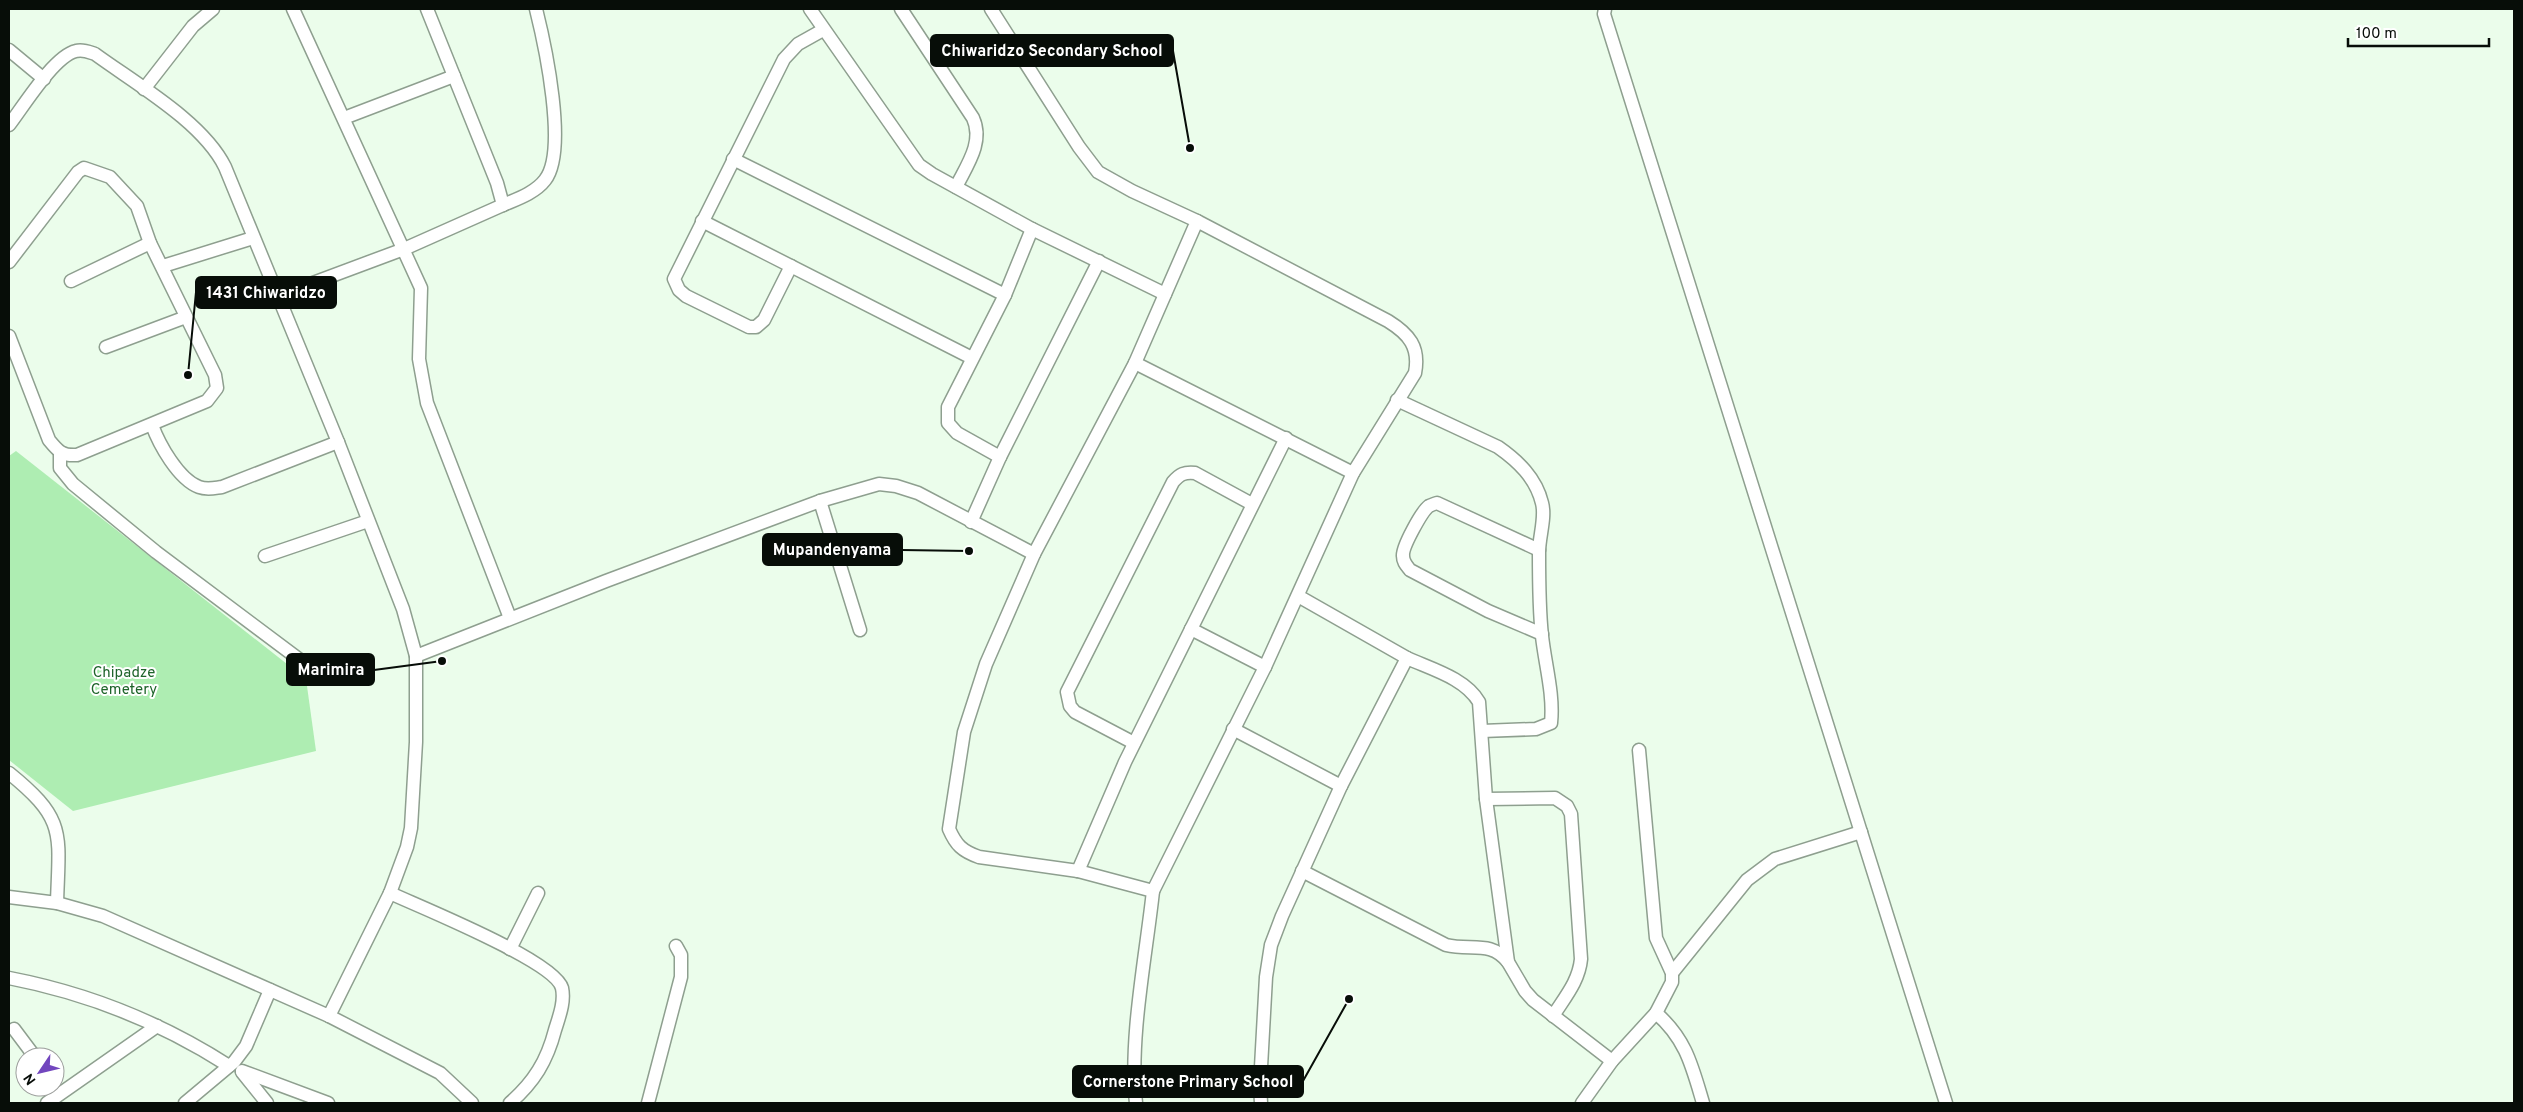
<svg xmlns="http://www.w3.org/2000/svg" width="2523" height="1112" viewBox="0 0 2523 1112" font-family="Overpass,sans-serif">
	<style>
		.green { fill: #aeedb2 }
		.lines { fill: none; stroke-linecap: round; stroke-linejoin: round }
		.minor-casing { stroke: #8e9f8f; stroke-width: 15 }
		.minor { stroke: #fff; stroke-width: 12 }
		.labels { text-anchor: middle; stroke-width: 4; stroke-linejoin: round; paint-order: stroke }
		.park-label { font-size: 15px; fill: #1e642a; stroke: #fff }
		.leader { fill: none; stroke: #070d08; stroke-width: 2 }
		.callout-dot { fill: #070d08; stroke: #fff; stroke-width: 2 }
		.callout { fill: #070d08; stroke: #070d08; stroke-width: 2 }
		.callout-label { font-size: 16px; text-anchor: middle; font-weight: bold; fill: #fff }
	</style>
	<rect width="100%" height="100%" fill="#ebfdeb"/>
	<path class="green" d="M16,451L306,679L316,751L73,811L9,760V456Z"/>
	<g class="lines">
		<g class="minor-casing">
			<g id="minor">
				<path d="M293,9L421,288L419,359L427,403L510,618"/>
				<path d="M810,9L919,165L932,174L1032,229L1165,294"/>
				<path d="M901,9L973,118C984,142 967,165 956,187"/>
				<path d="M991,9L1079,147L1098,172L1132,191L1197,221L1135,363L1034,554L986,664L964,732L949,829C956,845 962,851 979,857L1078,871L1153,891C1146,956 1129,1039 1136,1103"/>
				<path d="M1605,9L1604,14L1946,1103"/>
				<path d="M9,50L44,79"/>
				<path d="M144,89L193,26L213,9"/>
				<path d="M344,118L454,76"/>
				<path d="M9,125C23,107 54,56 76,51C83,49 89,52 95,54C136,84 203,122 225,167L338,442L403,609L416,656V742L411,828L407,847L390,893L329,1016"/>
				<path d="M733,159L1005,295"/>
				<path d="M503,205C517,199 535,193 545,180C568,151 545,45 536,9"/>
				<path d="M702,221L972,358"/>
				<path d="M9,262L78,172L84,168L110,177L137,206L150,243L215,375L217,388L207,401L77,455C62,456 58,451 49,440L9,336"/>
				<path d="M163,266L253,238"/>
				<path d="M791,266L764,320L756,327H749L686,296L679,290L674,279L784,59L798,44L823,30"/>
				<path d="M71,281L150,243"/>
				<path d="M278,296L404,249L503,205L497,183L427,9"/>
				<path d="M106,347L186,317"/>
				<path d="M1135,363L1353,473"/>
				<path d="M1397,400L1498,447C1518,461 1536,478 1542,503C1546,517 1539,537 1539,552C1539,579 1539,609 1542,636C1545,664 1554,694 1551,723L1536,729L1482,731"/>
				<path d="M152,425C159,444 178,479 199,487C207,490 214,488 222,487L338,442"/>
				<path d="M60,453V468L73,484L156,552L308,666"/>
				<path d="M1000,457L957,433L948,423V407L1005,295L1032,229"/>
				<path d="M820,501L860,630"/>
				<path d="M971,522L1000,457L1099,261"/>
				<path d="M1539,550L1437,503C1434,504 1431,505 1429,506C1422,511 1402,547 1403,556C1403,562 1406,565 1410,570L1488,611L1542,634"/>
				<path d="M265,556L368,521"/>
				<path d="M1191,629L1265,667"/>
				<path d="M416,656L606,581L820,501L879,484L896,486L918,493L1034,554"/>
				<path d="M1407,658C1431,669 1465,678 1479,702L1486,799L1508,962L1525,991L1533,1000L1612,1061"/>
				<path d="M1233,729L1341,786"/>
				<path d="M1134,743L1075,712L1070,706L1067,692L1173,482C1180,474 1184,472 1195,473L1252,504"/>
				<path d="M9,773C67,820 59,833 57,903"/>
				<path d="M1486,799L1555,798L1567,806L1571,814L1581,959C1579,981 1565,997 1553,1016"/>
				<path d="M1078,871L1125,762L1286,438"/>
				<path d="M1302,871L1446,945C1471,951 1491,940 1508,962"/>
				<path d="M1153,891L1265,667L1353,473L1415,373C1420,347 1409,334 1388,321L1197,221"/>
				<path d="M390,893C420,907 555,961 562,988C565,1002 559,1017 555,1030C547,1061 534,1082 510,1103"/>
				<path d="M9,897L57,903L103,916L329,1016L440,1073L472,1103"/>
				<path d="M510,949L538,893"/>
				<path d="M1672,973L1747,880L1775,859L1861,832"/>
				<path d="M9,978C87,993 162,1023 229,1066"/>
				<path d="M1656,1013C1686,1039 1692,1066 1703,1103"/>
				<path d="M14,1029L35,1057"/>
				<path d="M242,1071L328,1103"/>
				<path d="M242,1072L267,1103"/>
				<path d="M47,1103L157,1026"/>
				<path d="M185,1103L234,1062L246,1046L270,990"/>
				<path d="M648,1103L681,977V955L676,946"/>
				<path d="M1261,1103L1260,1085L1266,977L1271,945L1282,916L1341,786L1407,658L1298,596"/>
				<path d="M1582,1103L1612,1061L1656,1013L1672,982V973L1656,938L1639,750"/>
			</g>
		</g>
		<use href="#minor" class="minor"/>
	</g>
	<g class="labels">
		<g class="park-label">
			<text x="124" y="677">Chipadze<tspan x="124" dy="17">Cemetery</tspan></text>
		</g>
	</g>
	<path class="leader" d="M1190 148L1173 51M188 375L196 292M969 551L902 550M442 661L374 670M1349 999L1303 1081"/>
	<g class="callout-dot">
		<circle cx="1190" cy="148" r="5"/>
		<circle cx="188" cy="375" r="5"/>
		<circle cx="969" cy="551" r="5"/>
		<circle cx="442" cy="661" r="5"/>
		<circle cx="1349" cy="999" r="5"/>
	</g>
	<g class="callout">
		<rect x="931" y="35" width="242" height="31" rx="5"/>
		<rect x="196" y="277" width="140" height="31" rx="5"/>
		<rect x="763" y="534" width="139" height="31" rx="5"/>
		<rect x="287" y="654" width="87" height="31" rx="5"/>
		<rect x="1073" y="1066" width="230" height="31" rx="5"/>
	</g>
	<g class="callout-label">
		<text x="1052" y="56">Chiwaridzo Secondary School</text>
		<text x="266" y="298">1431 Chiwaridzo</text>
		<text x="832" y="555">Mupandenyama</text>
		<text x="331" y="675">Marimira</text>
		<text x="1188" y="1087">Cornerstone Primary School</text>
	</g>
	<rect width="2523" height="1112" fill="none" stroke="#070d08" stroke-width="20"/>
	<g transform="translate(40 1072) rotate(235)"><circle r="24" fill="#ffffff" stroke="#9c9e9c"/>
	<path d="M0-4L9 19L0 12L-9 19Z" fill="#7246be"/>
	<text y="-8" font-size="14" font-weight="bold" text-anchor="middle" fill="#070d08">N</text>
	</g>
	<path d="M2348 38v8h141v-8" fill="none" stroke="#070d08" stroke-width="2.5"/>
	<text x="2356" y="38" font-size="15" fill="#070d08" stroke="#ffffff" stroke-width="4" paint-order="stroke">100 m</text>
</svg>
